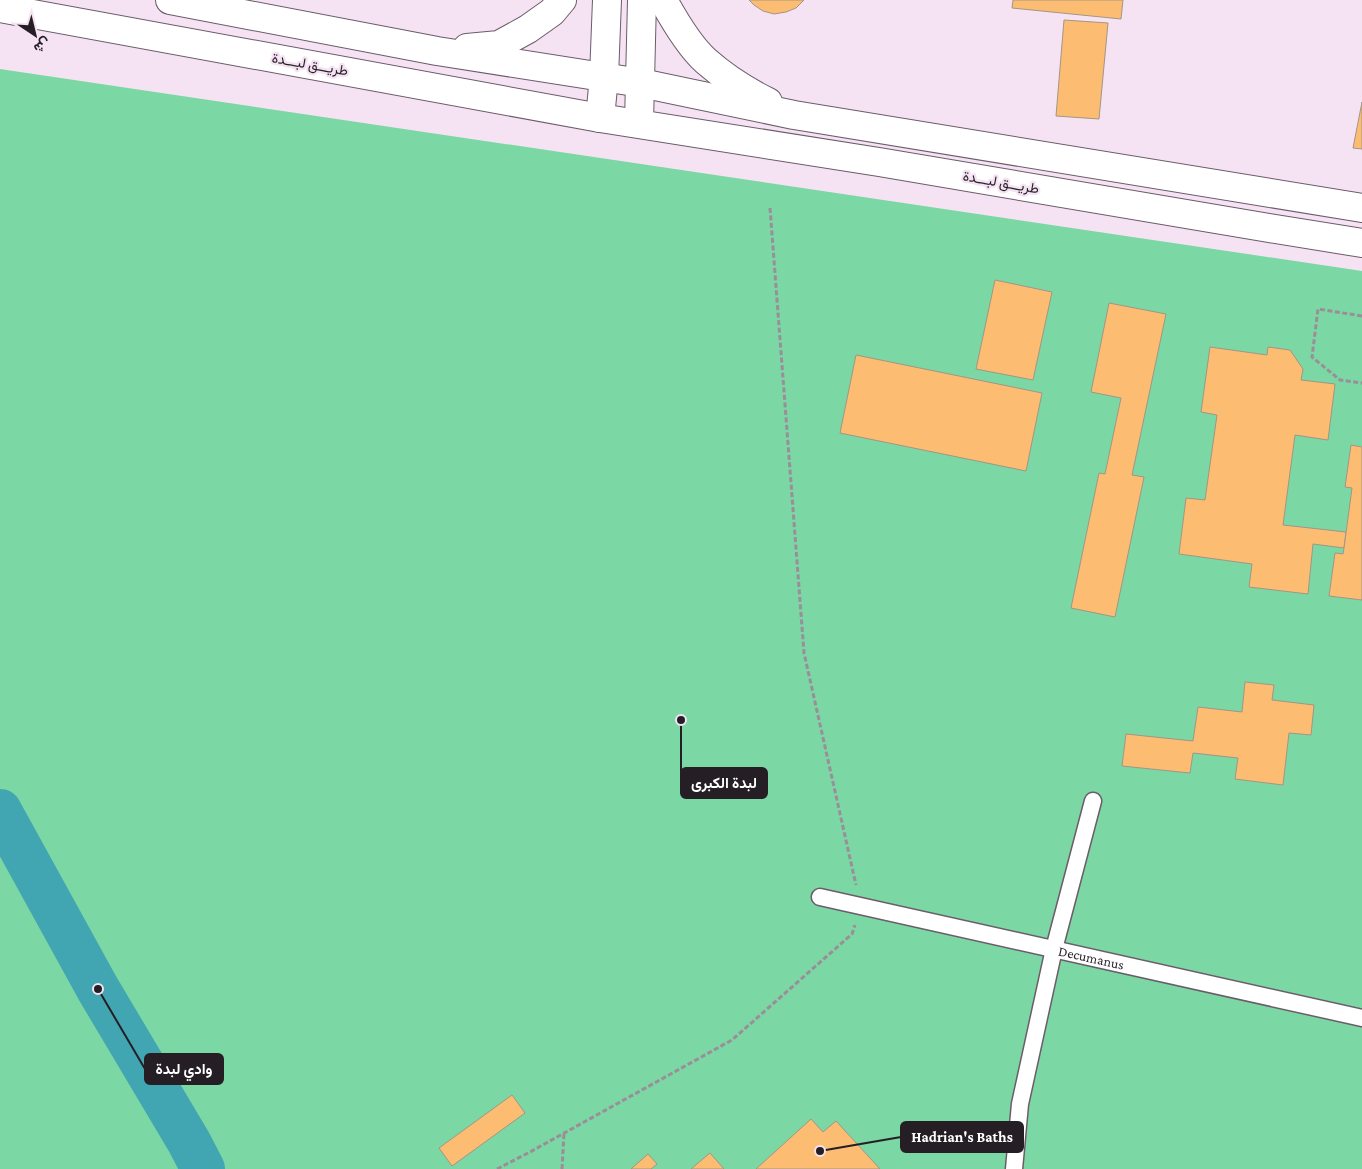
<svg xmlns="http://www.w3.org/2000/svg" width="1362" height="1169" viewBox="0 0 1362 1169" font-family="'Crimson Pro',Vazirmatn,serif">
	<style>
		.green { fill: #7bd7a3 }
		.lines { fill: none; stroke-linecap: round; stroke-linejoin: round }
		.river { stroke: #42a6b2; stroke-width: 44 }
		.building { fill: #fcbd73; stroke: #a39585 }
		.pedestrian-casing { stroke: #6b5c6a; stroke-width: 19 }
		.primary-casing { stroke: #6b5c6a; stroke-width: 30 }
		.path { stroke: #9a8e99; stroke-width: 3; stroke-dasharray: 5 2.5; stroke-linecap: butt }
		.pedestrian { stroke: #fff; stroke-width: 16 }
		.primary { stroke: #fff; stroke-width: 28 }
		.labels { text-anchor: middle; stroke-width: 4.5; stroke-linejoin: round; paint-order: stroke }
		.street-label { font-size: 14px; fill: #251f25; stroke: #f5e3f3 }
		.leader { fill: none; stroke: #251f25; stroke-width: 2 }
		.callout-dot { fill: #251f25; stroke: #f5e3f3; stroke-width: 2 }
		.callout { fill: #251f25; stroke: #251f25; stroke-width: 2 }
		.callout-label { font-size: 15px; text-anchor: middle; font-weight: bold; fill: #fff }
	</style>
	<rect width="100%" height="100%" fill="#f5e3f3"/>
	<path class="green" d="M0,69L1362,271V1169H0Z"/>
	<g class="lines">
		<path class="river" d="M0,811L98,989L189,1142L203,1169"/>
	</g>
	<g class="building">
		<path d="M749,0H804L796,8L786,12L774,14L763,11L754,5Z"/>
		<path d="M1013,0H1123L1121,19L1012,8Z"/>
		<path d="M1064,20L1108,23L1099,119L1056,116Z"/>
		<path d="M1362,102V149L1353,148Z"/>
		<path d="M995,280L1052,292L1033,380L976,369Z"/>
		<path d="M1109,303L1166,314L1132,475L1144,477L1115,617L1071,608L1099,473L1105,474L1121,398L1091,392Z"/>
		<path d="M1210,347L1267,355L1268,347L1290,350L1303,369L1301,380L1335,384L1328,440L1295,435L1283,525L1346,532L1344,548L1313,544L1308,594L1249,587L1252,564L1179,554L1186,498L1205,500L1217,415L1201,412Z"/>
		<path d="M856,355L1042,393L1026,471L840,433Z"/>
		<path d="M1351,445L1362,447V600L1329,596L1335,553L1343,554L1344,548L1352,488L1345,487Z"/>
		<path d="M1245,682L1274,685L1272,700L1314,705L1311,735L1289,733L1283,785L1235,779L1238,758L1193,753L1190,773L1122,766L1126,734L1193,741L1198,707L1242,712Z"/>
		<path d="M512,1095L525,1113L452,1166L439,1148Z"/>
		<path d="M811,1119L823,1132L836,1121L880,1169H756Z"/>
		<path d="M710,1153L724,1169H691Z"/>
		<path d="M648,1154L657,1164L651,1169H631Z"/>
	</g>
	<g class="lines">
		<g class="pedestrian-casing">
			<g id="pedestrian">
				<path id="s1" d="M820,897L1362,1018"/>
				<path d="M1014,1169L1020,1104L1054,949L1093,801"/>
			</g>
		</g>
		<g class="primary-casing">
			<g id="primary">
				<path d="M170,0L437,51L641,83L794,115L1362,208"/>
				<path d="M663,0C674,20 689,46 706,61C724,77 746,91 768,102"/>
				<path d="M0,8L600,118L879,162L1269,228L1362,243"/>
				<path d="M467,48L499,45L528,29L552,12L562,0"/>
				<path d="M600,118L604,77L607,0"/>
				<path d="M639,123L642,0"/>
			</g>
		</g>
		<g class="path">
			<path d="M770,208L804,653L856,885"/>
			<path d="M1362,316L1318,309L1312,357L1340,380L1362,383"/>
			<path d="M497,1169L530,1152L732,1040L852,934L855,925"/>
			<path d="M562,1169L564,1134"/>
		</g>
		<use href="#pedestrian" class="pedestrian"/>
		<use href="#primary" class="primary"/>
	</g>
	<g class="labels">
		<g class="street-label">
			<text transform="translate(310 64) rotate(10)" y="5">طريـــق لبـــدة</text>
			<text transform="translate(1001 182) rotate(10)" y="5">طريـــق لبـــدة</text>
			<text dy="5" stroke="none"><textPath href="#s1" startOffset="278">Decumanus</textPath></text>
		</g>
	</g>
	<path class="leader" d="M681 720L681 783M98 989L145 1069M820 1151L901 1137"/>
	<g class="callout-dot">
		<circle cx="681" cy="720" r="5"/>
		<circle cx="98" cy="989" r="5"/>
		<circle cx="820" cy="1151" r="5"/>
	</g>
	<g class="callout">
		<rect x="681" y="768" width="86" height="30" rx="5"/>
		<rect x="145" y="1054" width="78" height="30" rx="5"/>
		<rect x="901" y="1122" width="122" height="30" rx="5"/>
	</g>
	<g class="callout-label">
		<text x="724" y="788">لبدة الكبرى</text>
		<text x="184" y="1074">وادي لبدة</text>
		<text x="962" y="1142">Hadrian's Baths</text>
	</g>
	<g transform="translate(35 35) rotate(145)" stroke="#f5e3f3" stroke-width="4" paint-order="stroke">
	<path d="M0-4L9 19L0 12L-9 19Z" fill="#251f25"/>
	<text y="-8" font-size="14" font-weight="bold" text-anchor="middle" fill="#251f25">ش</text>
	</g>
</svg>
